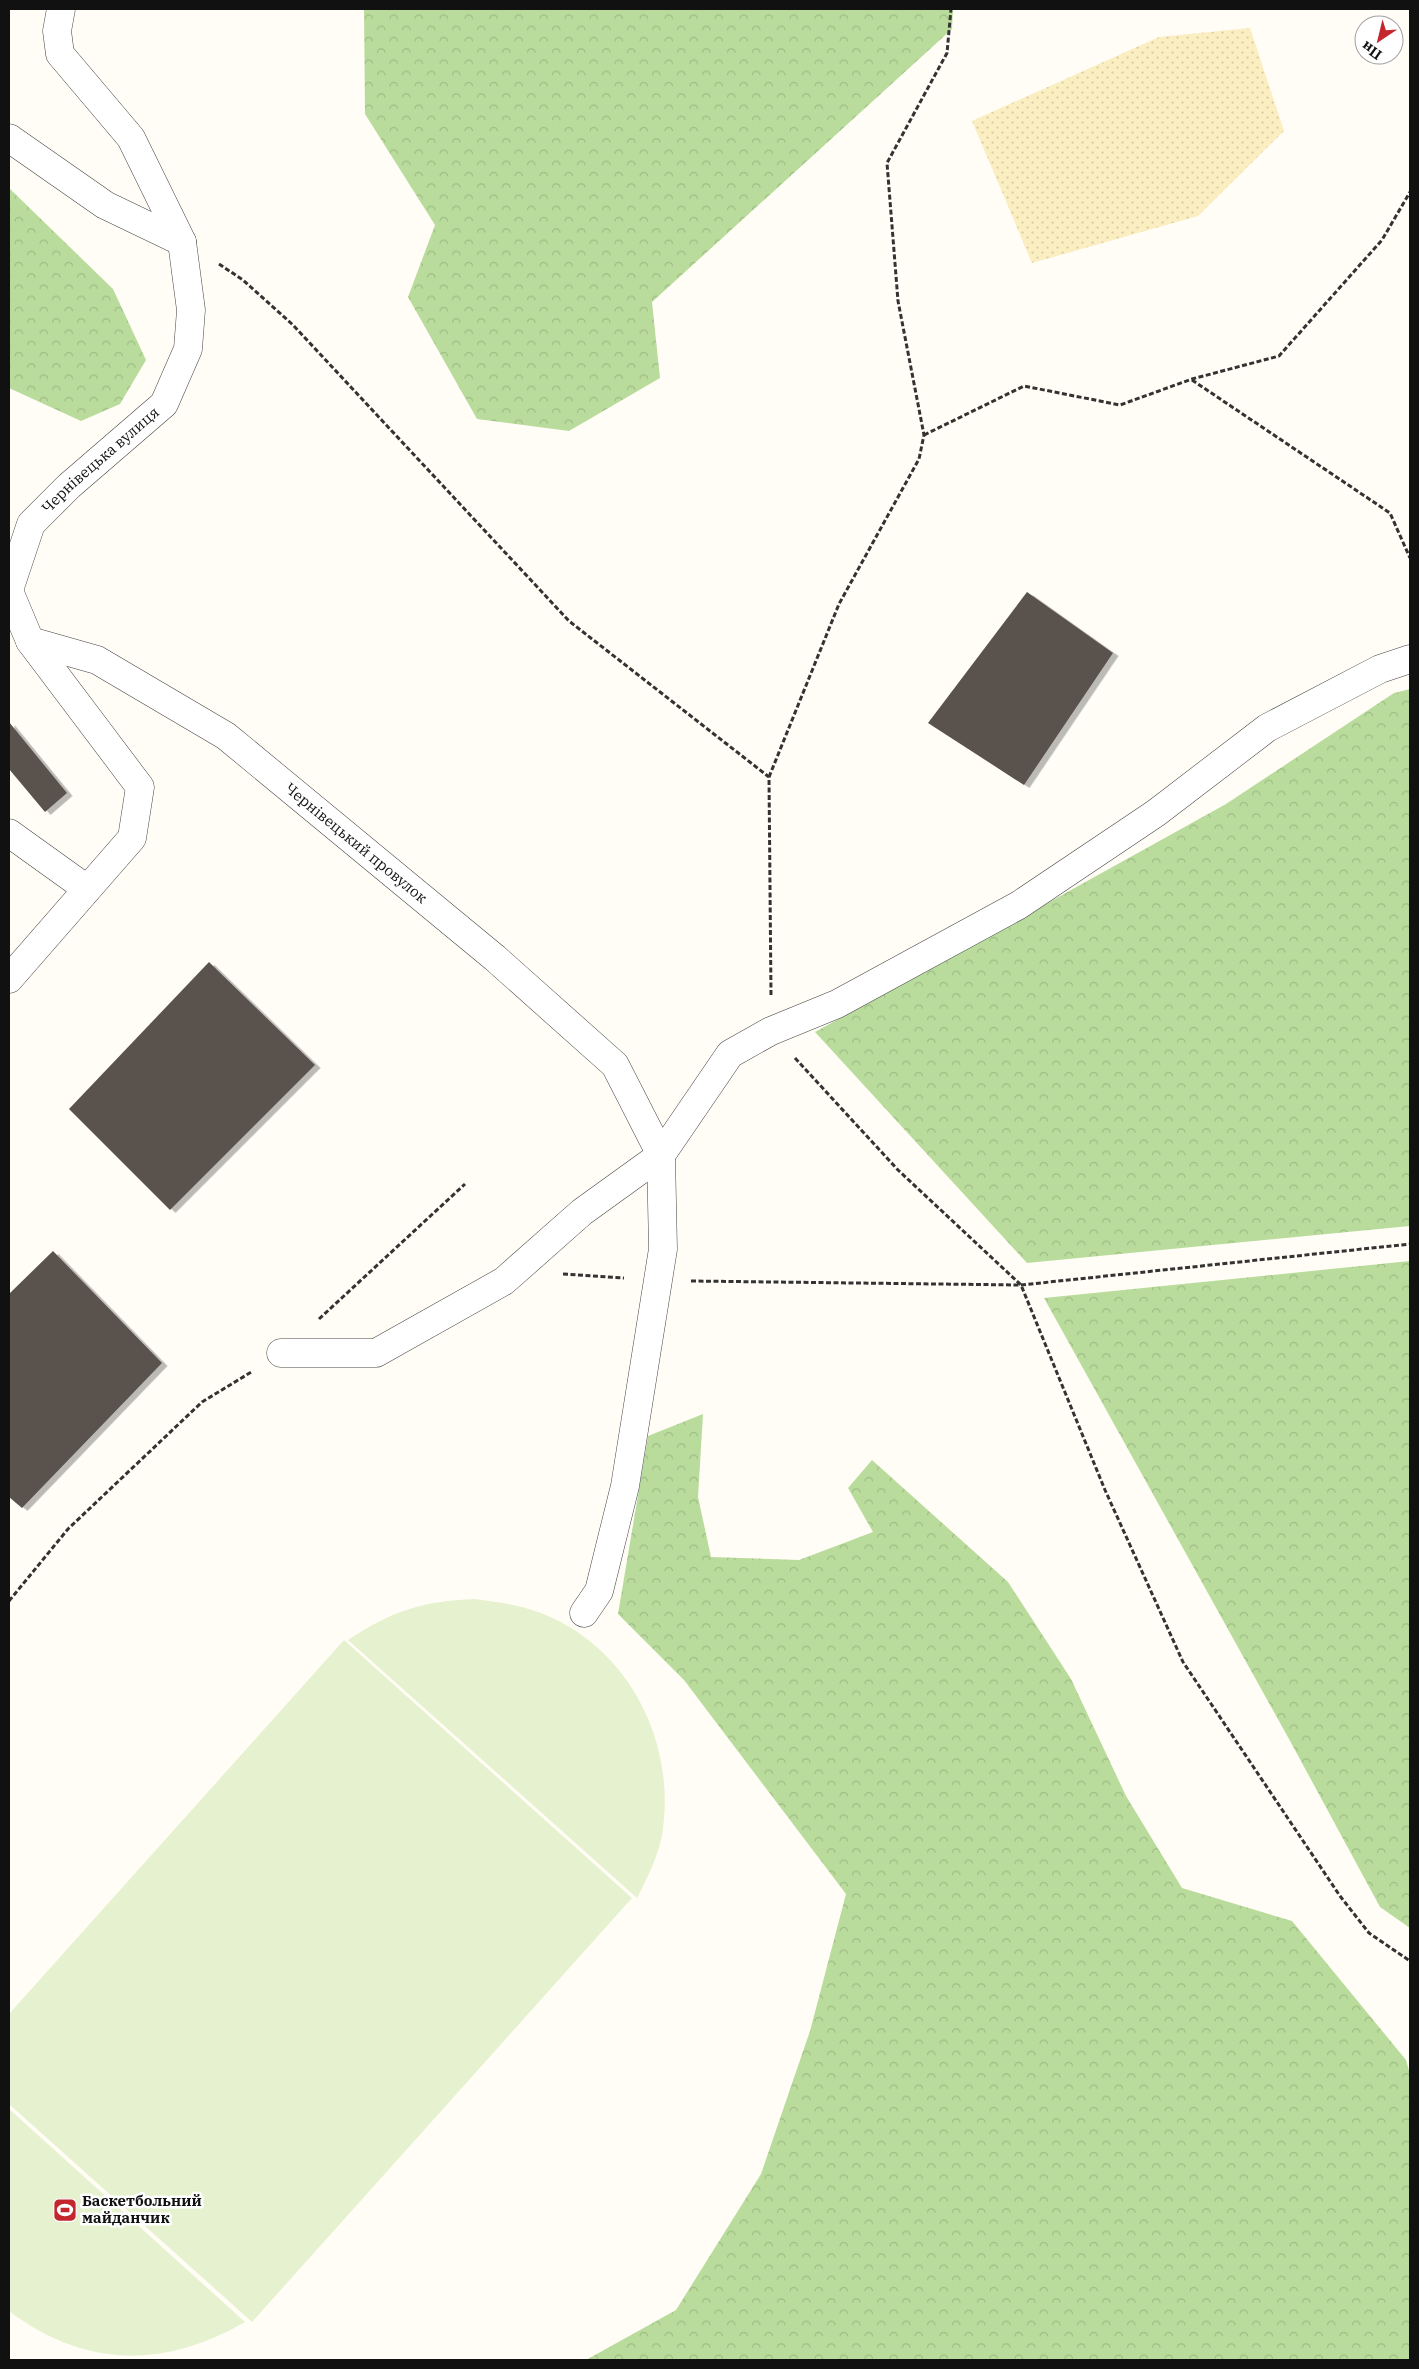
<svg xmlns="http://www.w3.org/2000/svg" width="1419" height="2369" viewBox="0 0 1419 2369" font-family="'IBM Plex Serif',serif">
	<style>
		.forest { fill: url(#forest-crowns) }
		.sand { fill: url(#sand-dots) }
		.pitch { fill: #e6f2cf }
		.building { fill: #5a524d; filter: url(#shadow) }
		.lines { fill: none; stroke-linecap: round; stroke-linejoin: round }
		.minor-casing { stroke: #444; stroke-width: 29 }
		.path { stroke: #333; stroke-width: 3; stroke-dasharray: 5 2.5; stroke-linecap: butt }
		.minor { stroke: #fff; stroke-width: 28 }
		.labels { text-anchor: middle; stroke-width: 5; stroke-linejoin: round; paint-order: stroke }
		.street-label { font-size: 15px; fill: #111; stroke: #fff }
		.poi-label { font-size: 15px; font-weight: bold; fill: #111; stroke: #fff; text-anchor: start }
	</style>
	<defs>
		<pattern id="forest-crowns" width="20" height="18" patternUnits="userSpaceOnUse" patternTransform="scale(1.25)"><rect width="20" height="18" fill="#b9dc9c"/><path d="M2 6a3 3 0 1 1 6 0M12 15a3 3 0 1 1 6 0" fill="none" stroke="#9ebc85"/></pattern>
		<pattern id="sand-dots" width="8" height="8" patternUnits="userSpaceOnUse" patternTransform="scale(1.25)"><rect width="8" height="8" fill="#fbeec1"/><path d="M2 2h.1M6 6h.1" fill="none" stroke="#d6cba5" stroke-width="1.8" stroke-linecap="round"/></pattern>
		<filter id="shadow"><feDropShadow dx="5.5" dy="3" stdDeviation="0" flood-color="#0004"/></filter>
	</defs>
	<rect width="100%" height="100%" fill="#fffdf5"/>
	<g class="forest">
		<path d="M364,9H953L952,29L652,302L660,378L569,431L477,419L408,297L435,225L365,114Z"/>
		<path d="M9,188L113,289L146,360L120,404L81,421L9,388Z"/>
		<path d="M1410,689V1226L1027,1263L815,1032L1226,804L1394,693Z"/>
		<path d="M1410,1261V1928L1380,1907L1289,1739L1044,1298Z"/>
		<path d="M703,1414L698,1497L711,1557L799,1560L873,1532L848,1488L872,1460L1008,1582L1071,1679L1126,1796L1182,1888L1292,1921L1406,2060L1410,2074V2360H586L676,2310L761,2174L810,2031L846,1894L684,1680L618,1614L648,1436Z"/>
	</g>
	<path class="sand" d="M1250,28L1284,131L1198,216L1032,263L972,121L1159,37Z"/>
	<g class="pitch">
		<path d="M475,1599C498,1602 520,1605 541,1613C630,1648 677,1743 662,1835C658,1857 647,1878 637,1898L348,1640C392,1611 422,1601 475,1599Z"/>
		<path d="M344,1640L632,1898L252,2322L9,2104V2014Z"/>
		<path d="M9,2109L245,2322C165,2369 84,2368 9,2311Z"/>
	</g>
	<g class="building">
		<path d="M1027,592L1113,653L1024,785L928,723Z"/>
		<path d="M9,722L67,793L45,812L9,769Z"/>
		<path d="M209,962L315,1065L170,1210L69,1109Z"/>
		<path d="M53,1251L162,1363L22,1508L9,1497V1294Z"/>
	</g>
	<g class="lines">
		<g class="minor-casing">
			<g id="minor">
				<path d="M9,138L105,205L182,242"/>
				<path id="s1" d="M9,590L31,524L69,486L164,404L188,349L191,310L182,242L131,138L60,54L57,31L61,9"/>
				<path id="s2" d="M9,591L30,641L97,660L226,736L495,958L615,1065L661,1155L663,1249L625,1486L599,1591L584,1613"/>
				<path d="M9,833L87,889"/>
				<path d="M9,979L132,838L140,787L30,641"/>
				<path d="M281,1353H376L504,1281L582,1212L661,1155L730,1054L771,1031L837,1004L1019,905L1156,813L1267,728L1380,669L1410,659"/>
			</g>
		</g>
		<g class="path">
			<path d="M219,264L243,280L293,325L569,621L769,777L771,996"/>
			<path d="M1192,380L1390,513L1410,558"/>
			<path d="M924,435L1024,386L1120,405L1192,379L1279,356L1382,240L1410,192"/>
			<path d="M769,777L839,604L919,459L924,435L898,301L887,163L947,53L951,9"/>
			<path d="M795,1058L898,1170L1021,1285L1105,1490L1183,1662L1340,1896L1369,1933L1410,1961"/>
			<path d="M563,1274L624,1278"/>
			<path d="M691,1281L1021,1285L1410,1244"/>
			<path d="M319,1319L465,1184"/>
			<path d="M9,1601L68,1529L202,1402L253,1371"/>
		</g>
		<use href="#minor" class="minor"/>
	</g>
	<defs>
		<g id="stadium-square" transform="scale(1.25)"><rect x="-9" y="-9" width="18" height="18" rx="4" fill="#c4262e" stroke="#fff"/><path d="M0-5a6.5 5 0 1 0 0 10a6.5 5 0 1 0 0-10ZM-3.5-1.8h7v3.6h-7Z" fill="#fff"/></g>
	</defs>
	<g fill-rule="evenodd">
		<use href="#stadium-square" x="65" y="2210"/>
	</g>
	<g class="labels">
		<g class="street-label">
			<text dy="5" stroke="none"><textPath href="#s1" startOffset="164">Чернівецька вулиця</textPath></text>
			<text dy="5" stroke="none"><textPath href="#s2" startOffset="442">Чернівецький провулок</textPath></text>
		</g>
		<g class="poi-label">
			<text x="82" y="2206">Баскетбольний<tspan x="82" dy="17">майданчик</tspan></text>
		</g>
	</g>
	<rect width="1419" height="2369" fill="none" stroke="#111111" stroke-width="20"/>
	<g transform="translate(1379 40) rotate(215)"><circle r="24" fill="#ffffff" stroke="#a0a0a0"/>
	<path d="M0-4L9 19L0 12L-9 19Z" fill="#c4262e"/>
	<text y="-8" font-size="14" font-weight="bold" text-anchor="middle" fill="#111111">Пн</text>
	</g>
</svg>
